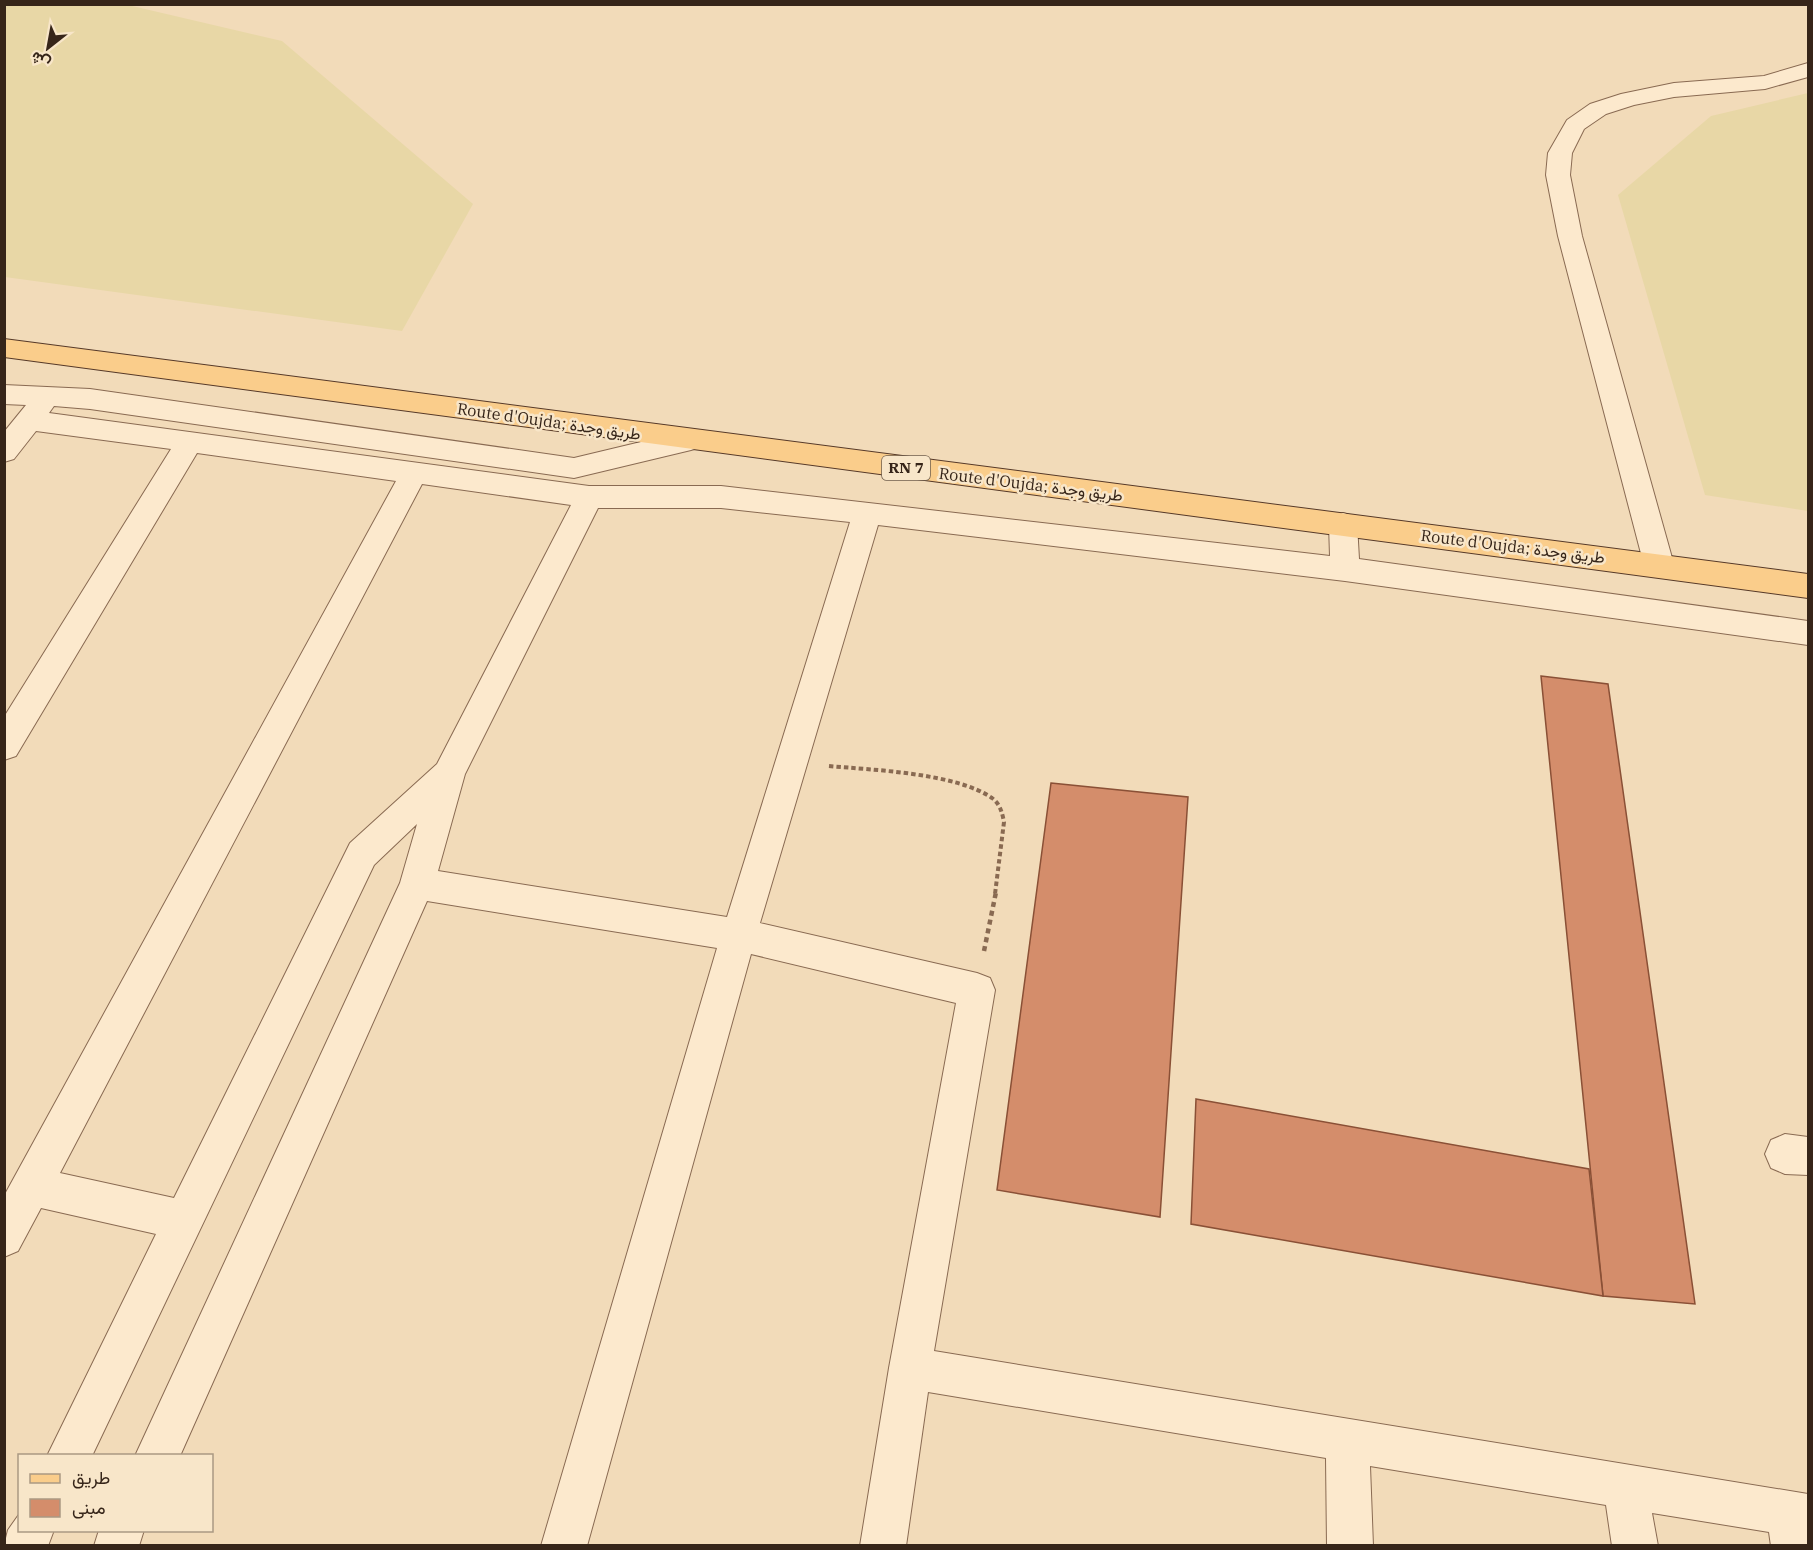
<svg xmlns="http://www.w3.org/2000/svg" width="1813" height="1550" viewBox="0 0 1813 1550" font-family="'IBM Plex Serif',Vazirmatn,serif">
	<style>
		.farmland { fill: #e8d7a6 }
		.building { fill: #d48d6b; stroke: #8a5036; stroke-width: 1.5 }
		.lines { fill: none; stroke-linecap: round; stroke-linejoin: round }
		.minor-casing { stroke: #896a52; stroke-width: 2 }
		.major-casing { stroke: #563928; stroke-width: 2 }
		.path-far1 { stroke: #896a52; stroke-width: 4; stroke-dasharray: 4.5 3; stroke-linecap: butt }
		.path { stroke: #896a52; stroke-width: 4.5; stroke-dasharray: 5 4; stroke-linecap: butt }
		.minor { fill: #fce9cd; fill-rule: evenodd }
		.major { fill: #facd8b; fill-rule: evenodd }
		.labels { text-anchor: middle; stroke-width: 5; stroke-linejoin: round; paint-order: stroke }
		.shield { fill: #f8e6c9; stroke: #705f4e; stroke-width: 1.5 }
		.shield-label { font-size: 15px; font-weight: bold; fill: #362519 }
		.street-label { font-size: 16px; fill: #362519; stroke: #f8e6c9 }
	</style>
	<rect width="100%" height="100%" fill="#f2dbb9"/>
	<g class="farmland">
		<path d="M5,4L128,5L282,41L473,204L402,331L5,277Z"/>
		<path d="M1808,93V511L1705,495L1618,195L1711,116Z"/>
	</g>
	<g class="building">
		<path d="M1541,676L1608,684L1695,1304L1603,1296Z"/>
		<path d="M1051,783L1188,797L1160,1217L997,1190Z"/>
		<path d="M1196,1099L1589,1169L1603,1296L1191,1224Z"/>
	</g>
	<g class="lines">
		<g class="minor-casing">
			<g id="minor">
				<path d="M1808,63V77L1765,89L1674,97L1634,105L1606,114L1584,129L1572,153L1570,175L1582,236L1674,565L1669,573L1659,577L1649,573L1644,565L1558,236L1546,175L1548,153L1567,120L1590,104L1621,94L1674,83L1764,76Z"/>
				<path d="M4,385L90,389L574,458L691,430L701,433L705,440L701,447L691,450L574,478L90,409L54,406L49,413L589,486H721L1330,556L1329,524L1333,516L1343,513L1353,516L1357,524L1359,559L1808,621V645L1345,581L878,525L760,923L977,973L990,978L995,990L934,1351L1808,1494V1546H1771L1769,1532L1652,1513L1658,1546H1612L1606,1505L1370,1466L1373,1546H1327L1326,1458L928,1392L906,1546H860L889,1368L956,1003L751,954L587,1546H541L717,948L427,901L180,1456H135L400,883L417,824L374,865L92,1456H47L156,1234L41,1208L18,1251L4,1257V1196L396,481L197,453L16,756L4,760V717L171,449L36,431L14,459L4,462V432L26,405L4,404ZM422,484L571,505L437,764L350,843L174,1198L60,1173ZM598,508H721L850,522L727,917L438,871L465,774Z"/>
				<path d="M1785,1134L1808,1137V1175L1785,1174L1771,1168L1765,1154L1771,1140Z"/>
				<path d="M20,1513V1530H54L48,1546H4L8,1530Z"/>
				<path d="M99,1530H144L139,1546H94Z"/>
			</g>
		</g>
		<g class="major-casing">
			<path id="major" d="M4,339L1808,574V598L4,357Z"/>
		</g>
		<path class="path-far1" d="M829,766C873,770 956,773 992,798C1000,804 1002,812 1004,822L995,894"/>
		<path class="path" d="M984,951L996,892"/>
		<use href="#minor" class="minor"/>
		<use href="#major" class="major"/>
	</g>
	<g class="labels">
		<rect class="shield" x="882" y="456" width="48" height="24" rx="4.5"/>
		<g class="shield-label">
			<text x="906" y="473">RN 7</text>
		</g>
		<g class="street-label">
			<text transform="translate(549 421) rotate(8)" y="6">Route d'Oujda; طريق وجدة</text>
			<text transform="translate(1031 484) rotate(7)" y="6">Route d'Oujda; طريق وجدة</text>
			<text transform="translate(1513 546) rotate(7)" y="6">Route d'Oujda; طريق وجدة</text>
		</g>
	</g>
	<rect width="1813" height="1550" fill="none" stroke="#362519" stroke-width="12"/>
	<rect x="18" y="1454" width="195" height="78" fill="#f8e6c9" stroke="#aa9983" stroke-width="1.5"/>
	<rect x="30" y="1474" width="30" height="9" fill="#facd8b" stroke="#aa9983" stroke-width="1.5"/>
	<text x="72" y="1484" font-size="18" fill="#362519">طريق</text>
	<rect x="30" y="1499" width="30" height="18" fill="#d48d6b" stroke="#aa9983" stroke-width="1.5"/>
	<text x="72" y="1514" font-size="18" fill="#362519">مبنى</text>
	<g transform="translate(48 48) rotate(211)" stroke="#f8e6c9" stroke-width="4.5" paint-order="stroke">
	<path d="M0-4.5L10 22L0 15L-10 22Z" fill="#362519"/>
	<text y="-9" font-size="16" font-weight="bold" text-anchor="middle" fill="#362519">ش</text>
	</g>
</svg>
